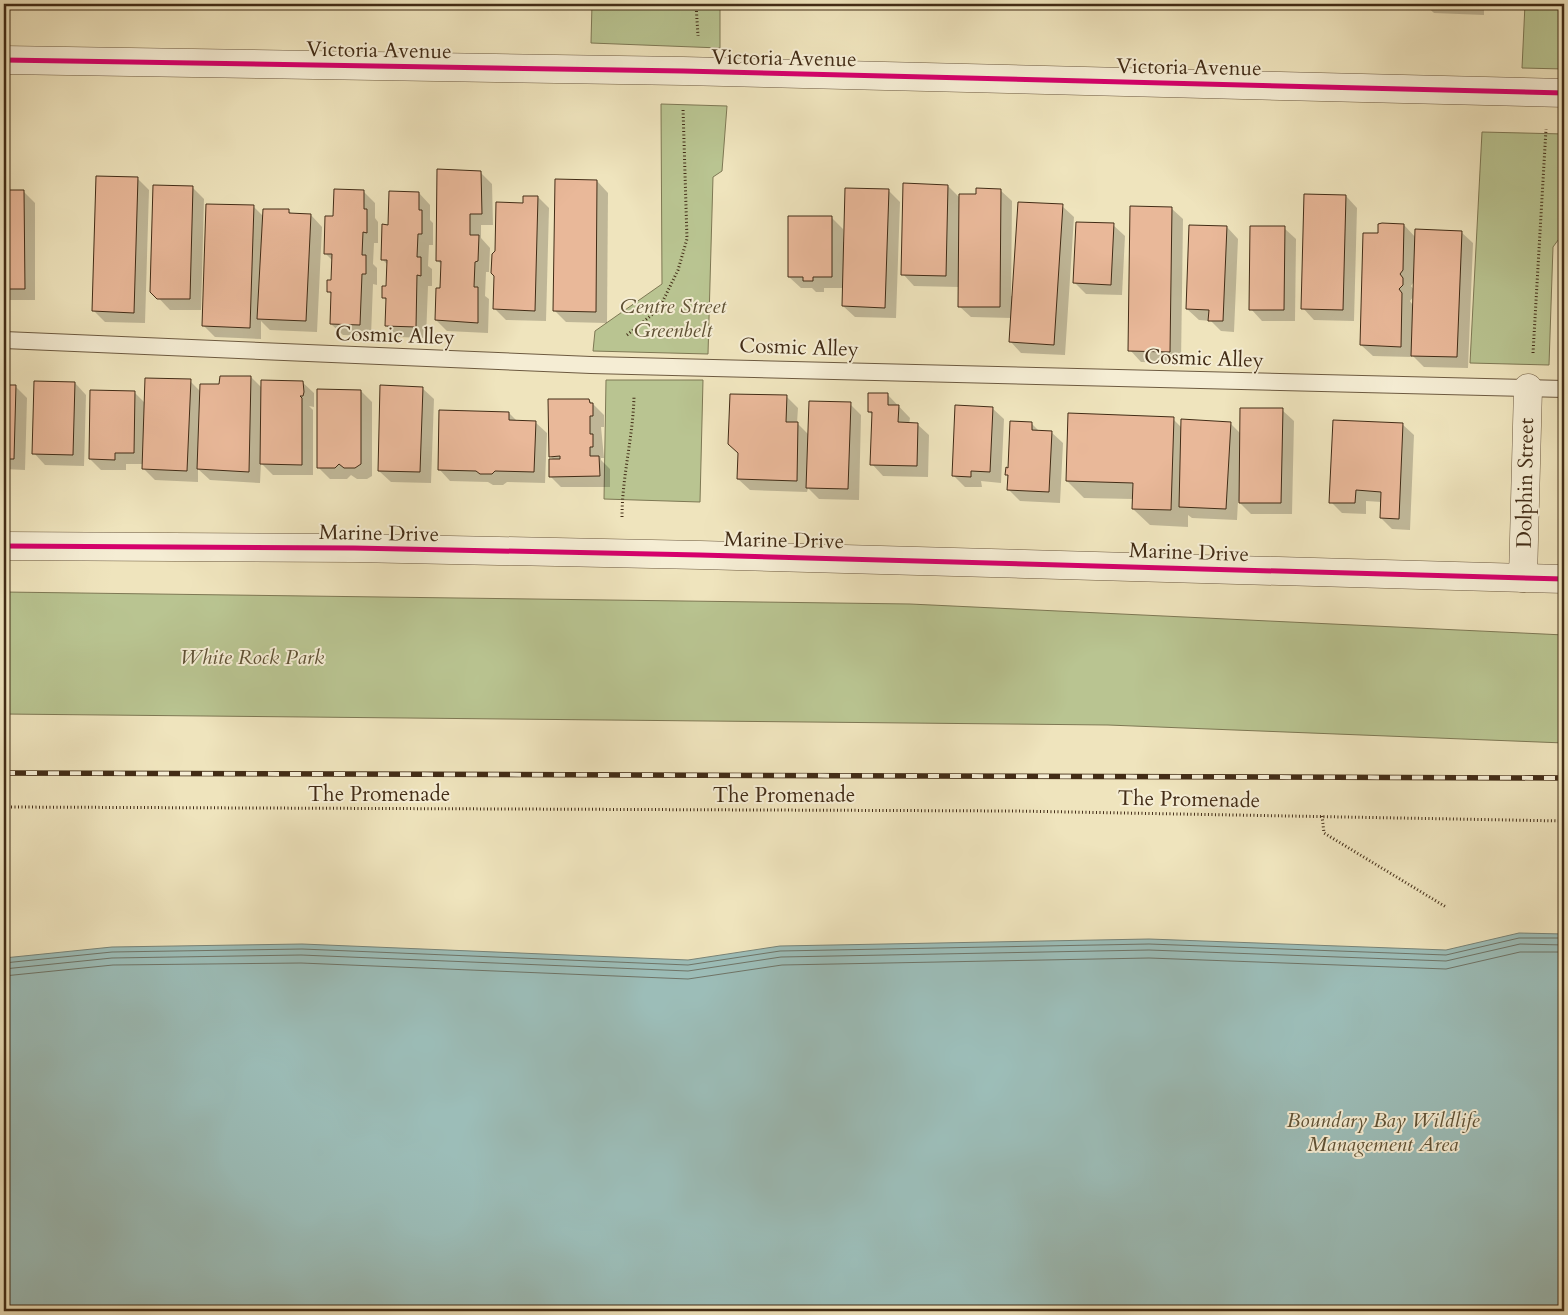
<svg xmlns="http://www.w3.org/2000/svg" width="1568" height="1315" viewBox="0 0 1568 1315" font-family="Cardo,serif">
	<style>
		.green { fill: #b9c491; stroke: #7e7854 }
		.water { fill: #9cbdb8; stroke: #788377 }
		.shadow { fill: #0003; fill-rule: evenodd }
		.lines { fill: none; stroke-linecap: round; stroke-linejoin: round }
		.shore { stroke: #6f7467; stroke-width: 1 }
		.building { fill: #e9b899; stroke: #422c16 }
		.service-casing { stroke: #6d5a40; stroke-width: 18 }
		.minor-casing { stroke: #6d5a40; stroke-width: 29 }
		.tertiary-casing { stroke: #6d5a40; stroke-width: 29 }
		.path { stroke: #422c16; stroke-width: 3; stroke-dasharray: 1 2.5; stroke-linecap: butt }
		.service { stroke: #f5edd4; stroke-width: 16 }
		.minor { stroke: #f5edd4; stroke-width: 28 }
		.tertiary { stroke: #f5edd4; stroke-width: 28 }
		.rail-casing { stroke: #422c16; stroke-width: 5.5 }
		.rail { stroke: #f5edd4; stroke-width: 4; stroke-dasharray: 11; stroke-linecap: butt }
		.cycleway-casing { stroke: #f5edd4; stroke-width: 8 }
		.cycleway { stroke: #d6006c; stroke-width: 5 }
		.labels { text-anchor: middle; stroke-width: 4; stroke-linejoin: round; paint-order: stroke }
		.street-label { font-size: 21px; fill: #422c16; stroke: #f5edd4 }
		.park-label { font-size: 21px; font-style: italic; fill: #605235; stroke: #f5edd4 }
	</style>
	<rect width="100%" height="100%" fill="#efe4bd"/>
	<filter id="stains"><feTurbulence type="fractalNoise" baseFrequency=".004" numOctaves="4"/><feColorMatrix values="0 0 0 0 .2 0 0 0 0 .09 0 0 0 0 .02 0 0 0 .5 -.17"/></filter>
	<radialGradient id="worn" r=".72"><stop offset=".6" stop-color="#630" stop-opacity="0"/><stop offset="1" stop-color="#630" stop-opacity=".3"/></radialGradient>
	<g class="green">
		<path d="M592,4H720V48L591,43Z"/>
		<path d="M1525,4H1564V69L1522,68Z"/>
		<path d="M661,104L727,106L722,171L713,177L708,354L593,351L595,331L662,284Z"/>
		<path d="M1482,132L1564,134V232L1553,247L1549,365L1470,363Z"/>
		<path d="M606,380H703L700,502L604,499Z"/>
		<path d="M4,592L910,604L1564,635V743L1108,725L4,714Z"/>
	</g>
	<path class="water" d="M1519,933L1564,934V1311H4V958L112,947L302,944L688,960L780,946L1149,939L1446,950Z"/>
	<g class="shadow">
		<path d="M1424,4H1484V15L1434,13Z"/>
		<path d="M480,172L492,184L493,225H481V238L490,248L489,272H486L485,296L489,299L488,333L447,331L436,320L442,265L438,261Z"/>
		<path d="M137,178L149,190L145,323L105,322L94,311Z"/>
		<path d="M597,181L608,193L607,323L566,322L554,310Z"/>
		<path d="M948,186L960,198L1000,190L1012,201L1011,296H1013L1062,206L1074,217L1065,355L1021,353L1010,341L1012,318L971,317L959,306V287L914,286L903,274Z"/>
		<path d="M192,187L204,199L201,310H170L152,291Z"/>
		<path d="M888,190L900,202L896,318L855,317L843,306L844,288H824V292H816L812,288H801L789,277L831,217L843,229V242H845Z"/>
		<path d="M4,192H24L35,203V300H4Z"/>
		<path d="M364,192L375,203V218L378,222V243H374L373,264L377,268V285L373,284L371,336L343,335L331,324L332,295L328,291L332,281L333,261L325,253L334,217Z"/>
		<path d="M419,193L430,205V220L433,223V245H429L428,266L432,269V286H428L426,338L398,337L386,325L387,301L384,298L387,288L388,265L382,259L389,226Z"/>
		<path d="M1346,196L1357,208L1354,321L1314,320L1303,308Z"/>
		<path d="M538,197L549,208L546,321L506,320L494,308L496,276L524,204Z"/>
		<path d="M253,206L264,217L288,210L292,214L311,215L322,227L317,332L270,330L261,321V339L215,337L204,326Z"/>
		<path d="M1171,208L1183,219L1181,363L1141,362L1130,350Z"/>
		<path d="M1113,225L1125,236L1122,295L1086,294L1074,282Z"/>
		<path d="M1404,225L1416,238L1461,232L1473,243L1468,368L1424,367L1412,355V357L1373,356L1361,345L1379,234ZM1415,280V291L1411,286ZM1414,296V307L1410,301Z"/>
		<path d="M1227,227L1238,239L1234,332L1221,331L1211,321L1199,320L1187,309Z"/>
		<path d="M1284,228L1296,239L1295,321H1262L1251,309Z"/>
		<path d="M251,377L262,388L302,382L314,393V407L309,406L313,410V475H273L261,463L260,483L210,480L198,469V482L155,480L143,468V464H126V470H101L90,459L134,392L145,403L190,381L201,392Z"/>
		<path d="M75,383L86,395L84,466L45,465L34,453Z"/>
		<path d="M4,386H15L27,398L25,470L4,469Z"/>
		<path d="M422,388L434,399L431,483L391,482L379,471Z"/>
		<path d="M361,391L372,402V476L367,479H357L351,475L347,479H330L318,467Z"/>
		<path d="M887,394L910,418L909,424H917L929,435L928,477L883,476L872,464L873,415L869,412Z"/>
		<path d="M786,396L798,408L797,423L809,435L850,404L861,415L859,500L819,499L808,488L807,492L750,490L738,479Z"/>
		<path d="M589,400L604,415V427H601L604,458H601V460L610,469V487H561L550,476L555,461L550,456Z"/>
		<path d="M992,408L1004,419L1001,483L981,481L982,487H965L953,475Z"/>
		<path d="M1282,410L1294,421L1292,514H1251L1238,501L1237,520L1192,518L1188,515V527L1150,525L1133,509V499L1084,498L1067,481L1173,419L1182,428L1230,423L1241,434Z"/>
		<path d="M509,413L517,421L535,422L547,433L545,483L507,482L503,485H493L488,482L450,481L439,469Z"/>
		<path d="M1031,423L1039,431L1051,432L1063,443L1060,503L1020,501L1008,489L1007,469H1009Z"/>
		<path d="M1402,424L1414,435L1410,530L1392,529L1381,518L1382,502L1366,501V514L1342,513L1331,502Z"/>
	</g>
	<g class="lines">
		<g class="shore">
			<path d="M4,963L112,952L302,949L688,965L780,951L1149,944L1446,955L1519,938H1564"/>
			<path d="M4,969L112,958L301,955L688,971L781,957L1149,950L1446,961L1520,944L1564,945"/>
			<path d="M4,976L113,965L301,963L688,979L782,965L1149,958L1446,969L1520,952H1564"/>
		</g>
	</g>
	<g class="building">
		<path d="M437,169L481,171L482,214H470V235H479L478,261L475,262L474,287H478V323L435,320L436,288H440L441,261H436Z"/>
		<path d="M96,176L138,177L134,313L92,311Z"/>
		<path d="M555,179L597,180L596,312L553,311Z"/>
		<path d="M903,183L948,185L946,276L901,275Z"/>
		<path d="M153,185L193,186L190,299H157L150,292Z"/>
		<path d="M845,188L889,189L885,308L842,306Z"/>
		<path d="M976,188L1001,189L1000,307H958L959,194H976Z"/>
		<path d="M334,189L364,190V209H367V233L363,232L362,255H366V274H362L360,325L330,324L331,292H327V280H331L332,254H324L325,216H333Z"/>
		<path d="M4,190H24L25,289H4Z"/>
		<path d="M389,191L419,192V210H422V234H418L417,257H421V276L417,275L416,327L385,326L386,298H382V286H386L387,260H381L382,224L388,225Z"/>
		<path d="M1304,194L1346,195L1343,310L1301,309Z"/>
		<path d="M523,196H538L535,311L493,309L494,276L491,273L492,254L495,251L496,202L523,203Z"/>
		<path d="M1018,202L1063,204L1054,345L1009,342Z"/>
		<path d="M206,204L254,205L250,328L202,326Z"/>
		<path d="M1130,206L1172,207L1170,352L1128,351Z"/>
		<path d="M263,209H289V213L311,214L306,321L257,319Z"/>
		<path d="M788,216H832V277H813V281H803V277H788Z"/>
		<path d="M1076,222L1114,223L1111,285L1073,283Z"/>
		<path d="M1382,223L1404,224L1403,270L1400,274L1403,278V285L1399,289L1402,293L1401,347L1360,345L1363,233H1378V224Z"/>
		<path d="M1189,225L1227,226L1223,321H1208L1209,310L1186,309Z"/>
		<path d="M1250,226H1285L1284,310H1249Z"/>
		<path d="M1415,229L1462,231L1457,357L1411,356Z"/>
		<path d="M220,376H251L249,472L197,469L200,384H219Z"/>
		<path d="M145,378L191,379L187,471L142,469Z"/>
		<path d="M261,380L303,381L304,392L303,396H300L302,398V465L260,464Z"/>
		<path d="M34,381L75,382L73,455L32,454Z"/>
		<path d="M4,385H16L14,459H4Z"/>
		<path d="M380,385L423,387L420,472L378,471Z"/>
		<path d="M317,389L361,390V464L355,468H344L339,464L335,468H317Z"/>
		<path d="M90,390L135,391L134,453H115V460L89,459Z"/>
		<path d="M868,393H888V405H899L898,422L918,423L917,466L870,465L872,412H868Z"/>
		<path d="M730,394L787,395L786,422H798L797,481L737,479L738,453L728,444Z"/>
		<path d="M548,399H589L590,403H593V416H590V434H593V447H590V456H599L600,476L549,477V459H560V456L549,457Z"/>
		<path d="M809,401L851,402L848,489L806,488Z"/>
		<path d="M955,405L993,407L990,472L971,471V477L952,476Z"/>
		<path d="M1240,408H1283L1281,503H1239Z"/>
		<path d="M439,410L509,412V420L536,421L534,472L495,471L492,474H480L476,471L438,470Z"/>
		<path d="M1068,413L1174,417L1171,510L1132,509L1133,483L1066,481Z"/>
		<path d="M1181,419L1231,422L1226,509L1179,507Z"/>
		<path d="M1333,420L1403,423L1399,519L1380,518L1381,492L1356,490L1355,503H1329Z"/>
		<path d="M1010,421L1032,422V430L1052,431L1049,492L1007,490L1008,475H1005L1006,467L1008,468Z"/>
	</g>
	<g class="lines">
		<g class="service-casing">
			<path id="service" d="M4,340L591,365L1564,389"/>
		</g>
		<g class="minor-casing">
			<g id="minor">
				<path d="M4,60L683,71L1564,93"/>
				<path d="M1523,578L1528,388"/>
			</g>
		</g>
		<g class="tertiary-casing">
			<path id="tertiary" d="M4,546L354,548L700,555L1564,579"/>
		</g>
		<g class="path">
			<path d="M696,4L698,36"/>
			<path d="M627,335L659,309L678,270L687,239L683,108"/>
			<path d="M1533,353L1546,129"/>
			<path d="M622,517C622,477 633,437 634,397"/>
			<path d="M4,807L1014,811L1564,821"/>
			<path d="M1322,816L1324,833L1446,907"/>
		</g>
		<use href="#service" class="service"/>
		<use href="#minor" class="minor"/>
		<use href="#tertiary" class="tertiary"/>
		<g class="rail-casing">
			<path id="rail" d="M4,773L1564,778"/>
		</g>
		<use href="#rail" class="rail"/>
		<g class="cycleway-casing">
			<g id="cycleway">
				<path d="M4,60L683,71L1564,93"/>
				<path d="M4,546L354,548L700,555L1564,579"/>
			</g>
		</g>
		<use href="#cycleway" class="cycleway"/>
	</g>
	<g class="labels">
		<g class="street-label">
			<text transform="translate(379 50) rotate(1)" y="7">Victoria Avenue</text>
			<text transform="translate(784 58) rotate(1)" y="7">Victoria Avenue</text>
			<text transform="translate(1189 67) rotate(1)" y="7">Victoria Avenue</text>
			<text transform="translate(395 335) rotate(2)" y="7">Cosmic Alley</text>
			<text transform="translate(799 347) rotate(2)" y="7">Cosmic Alley</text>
			<text transform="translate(1204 358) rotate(2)" y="7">Cosmic Alley</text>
			<text transform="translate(1525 483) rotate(-89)" y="7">Dolphin Street</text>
			<text transform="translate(379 533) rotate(1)" y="7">Marine Drive</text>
			<text transform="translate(784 540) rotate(1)" y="7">Marine Drive</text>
			<text transform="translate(1189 552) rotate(2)" y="7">Marine Drive</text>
			<text x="379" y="801">The Promenade</text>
			<text x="784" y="802">The Promenade</text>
			<text transform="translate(1189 799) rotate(1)" y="7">The Promenade</text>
		</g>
		<g class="park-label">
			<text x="673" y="313">Centre Street<tspan x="673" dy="24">Greenbelt</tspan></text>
			<text x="252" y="664">White Rock Park</text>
			<text x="1383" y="1127">Boundary Bay Wildlife<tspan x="1383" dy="24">Management Area</tspan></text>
		</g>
	</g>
	<rect width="1568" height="1315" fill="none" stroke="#efe4bd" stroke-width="20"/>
	<rect x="5" y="5" width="1558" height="1305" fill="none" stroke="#422c16" stroke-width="2.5"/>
	<rect x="10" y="10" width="1548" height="1295" fill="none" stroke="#422c16"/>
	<rect width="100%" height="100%" filter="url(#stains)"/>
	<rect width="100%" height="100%" fill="url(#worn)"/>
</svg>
